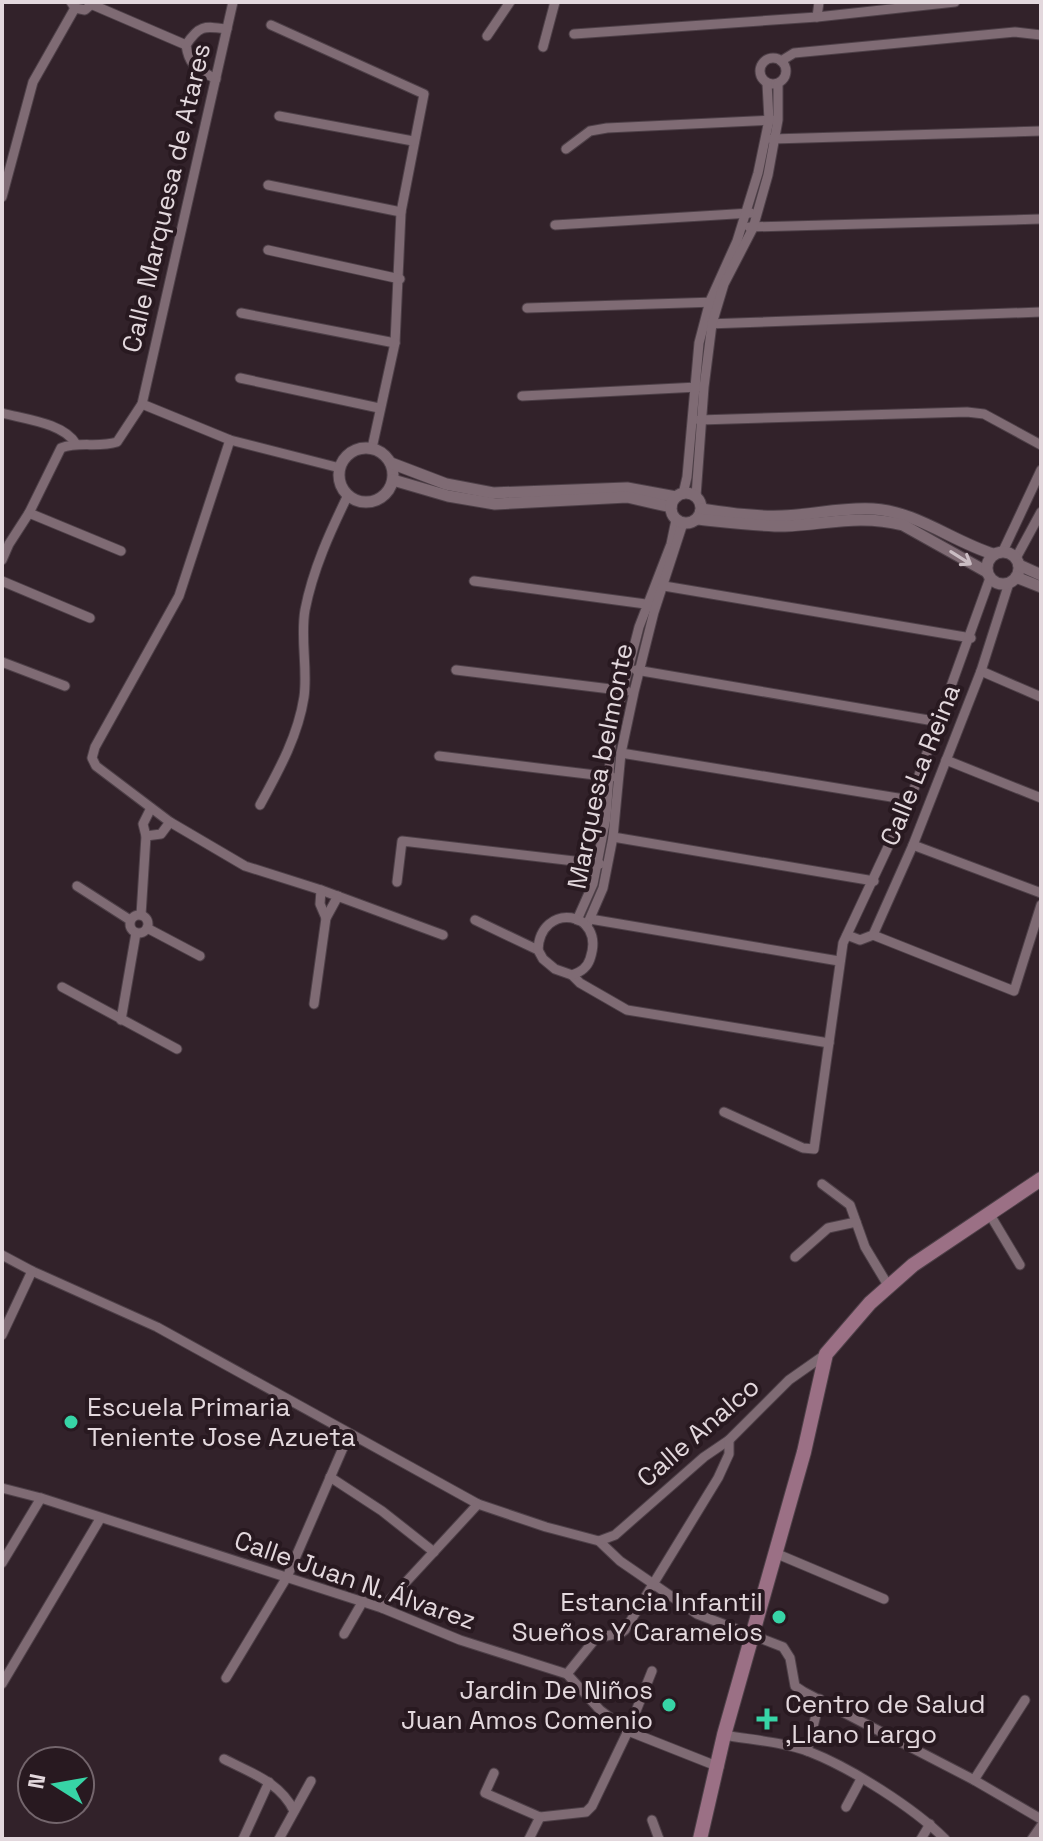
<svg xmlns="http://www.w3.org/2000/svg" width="1043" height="1841" viewBox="0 0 1043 1841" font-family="'Space Grotesk',sans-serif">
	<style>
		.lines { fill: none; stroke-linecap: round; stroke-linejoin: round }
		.minor-casing { stroke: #4e4048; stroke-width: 11 }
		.tertiary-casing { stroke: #4e4048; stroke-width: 13 }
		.secondary-casing { stroke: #4e4048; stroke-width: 16 }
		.minor { stroke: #7f6b74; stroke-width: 9 }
		.tertiary { stroke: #7f6b74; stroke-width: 11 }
		.secondary { stroke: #9b7085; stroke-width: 14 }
		.oneway { stroke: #cabdc3 }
		.poi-dot { fill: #37d4a6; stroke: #281920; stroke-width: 3 }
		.labels { text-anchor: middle; stroke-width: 8; stroke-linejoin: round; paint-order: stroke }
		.street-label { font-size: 26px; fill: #e3d8dd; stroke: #281920 }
		.poi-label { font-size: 26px; fill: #e3d8dd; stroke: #281920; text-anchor: start }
	</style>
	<rect width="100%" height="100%" fill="#32222a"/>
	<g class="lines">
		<g class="minor-casing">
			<g id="minor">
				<path d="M71,2L75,8L85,10L94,2"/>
				<path d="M93,5L186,45"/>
				<path d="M817,17L819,2"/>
				<path d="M271,25L424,94L401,212L395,343L372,448"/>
				<path d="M574,34L817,17L955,2"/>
				<path d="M487,36L510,2"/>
				<path d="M543,47L555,2"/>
				<circle cx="773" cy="71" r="13"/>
				<path d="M781,61L794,53L1015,32L1041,35"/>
				<path d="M216,79C198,69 189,67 186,45C199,25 204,26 227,29"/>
				<path d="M279,116L413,141"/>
				<path d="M772,139L1041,131"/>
				<path d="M566,149L590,131L607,128L772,120"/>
				<path d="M268,185L401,212"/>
				<path d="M2,197L33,82L75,8"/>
				<path d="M555,225L751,213"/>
				<path d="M749,227L1041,219"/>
				<path d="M268,250L400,279"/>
				<path d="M527,308L716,302"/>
				<path d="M241,313L395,343"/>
				<path d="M707,324L1041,312"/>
				<path d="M240,378L379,408"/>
				<path d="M522,396L698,387"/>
				<path d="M142,404L230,440L340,468"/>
				<path d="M2,413C24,419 64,423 76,444"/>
				<path d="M699,420L967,412L984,414L1041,445"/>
				<path d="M230,440L179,596L95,747L92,758L96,766L170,822L245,866L321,890L443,935"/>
				<path d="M683,494L687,477L699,343L710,301L737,241L758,173L769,120L767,83"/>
				<path d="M696,496L704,387L712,324L724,284L753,228L768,175L778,120V84"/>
				<path d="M29,513L121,551"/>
				<path d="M1003,551L1041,470"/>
				<path d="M1016,558L1041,512"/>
				<path d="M2,560L9,544L29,513L61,448C79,441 98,448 117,442L142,404L233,2"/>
				<path d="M2,581L90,618"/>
				<path d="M474,581L653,605"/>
				<path d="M664,586L971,638"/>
				<path d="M2,662L65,686"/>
				<path d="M456,670L627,691"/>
				<path d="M636,670L940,722"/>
				<path d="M981,671L1041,697"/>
				<path d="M621,753L910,800"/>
				<path d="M439,756L612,777"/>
				<path d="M946,760L1041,798"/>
				<path d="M260,805C279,770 298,736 304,697C308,669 300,638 305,610C313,569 330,532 348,495"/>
				<path d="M146,836L161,834L170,822"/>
				<path d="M613,837L874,881"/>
				<path d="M913,845L1041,893"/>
				<path d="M397,882L402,841L600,864"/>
				<path d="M77,886L130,920"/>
				<path d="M321,890L320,904L326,918"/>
				<circle cx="139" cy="924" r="9"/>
				<path d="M141,915L146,836L143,824L151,808"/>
				<path d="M590,919L839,961"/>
				<path d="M475,920L538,950L543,959L555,969L572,975L580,983L627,1010L829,1043"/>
				<path d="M577,920L593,884L597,864L606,818L612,732L639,627L671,544L676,520"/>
				<path d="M587,925L603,888L613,837L621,753L634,692L654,612L683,523"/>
				<path d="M147,928L200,956"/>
				<path d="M847,935L860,940L873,935L913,845L981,671L1009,583"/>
				<path d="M873,935L1014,991L1041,905"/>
				<path d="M538,950C540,901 607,910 590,959C587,968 581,972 572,975"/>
				<path d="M62,987L177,1049"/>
				<path d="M314,1004L326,918L338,896"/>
				<path d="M121,1020L136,933"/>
				<path d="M724,1112L803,1148L814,1149L843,943L910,800L990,578"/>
				<path d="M822,1184L850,1205L865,1247L889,1287"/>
				<path d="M989,1213L1020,1265"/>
				<path d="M2,1255L32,1271L157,1327L478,1504L546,1527L599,1541L620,1561L697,1614L783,1647L790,1658L795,1686L804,1692L974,1780L1041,1819"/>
				<path d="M795,1257L828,1228L856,1222"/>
				<path d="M2,1335L32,1271"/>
				<path d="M330,1477L382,1511L434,1552"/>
				<path d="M2,1488L41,1498L382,1608L460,1640L567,1674L600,1710L628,1731L719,1767"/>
				<path d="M599,1541L615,1535L704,1457L729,1440L789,1380L826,1354"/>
				<path d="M775,1553L884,1599"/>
				<path d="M2,1563L41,1498"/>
				<path d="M382,1608L478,1504"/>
				<path d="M344,1634L363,1601"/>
				<path d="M567,1674L596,1638L621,1633L625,1630L718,1478L729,1454V1440"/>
				<path d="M226,1678L287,1577L349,1434"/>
				<path d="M2,1684L100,1519"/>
				<path d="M724,1735C752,1740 784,1742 810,1752C851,1768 914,1808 945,1839"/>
				<path d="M807,1751L820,1699"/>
				<path d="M224,1759C251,1773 280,1782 294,1811"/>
				<path d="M494,1773L485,1793L540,1817L586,1812L592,1806L628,1731L652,1671"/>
				<path d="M974,1780L1025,1700"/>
				<path d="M846,1807L861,1779"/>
				<path d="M652,1820L659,1839"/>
				<path d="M243,1839L269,1782"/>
				<path d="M279,1839L311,1781"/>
				<path d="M529,1839L540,1817"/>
				<path d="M921,1839L930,1824"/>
				<path d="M1032,1839L1041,1826"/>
			</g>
		</g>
		<g class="tertiary-casing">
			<g id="tertiary">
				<circle cx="366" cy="475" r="27"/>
				<path d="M391,463L446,484L493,493L627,488L676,497"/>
				<path d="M393,480L448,496L495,504L627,497L671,507"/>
				<circle cx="686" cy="508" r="15"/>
				<path d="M702,509C729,513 754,517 782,516C812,515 843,507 873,509C915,511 954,542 993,554"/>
				<path d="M697,519C726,522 756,526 785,526C828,524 860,514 903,525L987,572"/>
				<circle cx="1003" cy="568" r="16"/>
				<path d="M1019,565L1041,575"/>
				<path d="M1016,577L1041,587"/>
			</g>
		</g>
		<g class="secondary-casing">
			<path id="secondary" d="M700,1839L724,1735L804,1452L826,1354L870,1303L913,1265L1041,1179"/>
		</g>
		<use href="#minor" class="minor"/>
		<use href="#tertiary" class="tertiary"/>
		<use href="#secondary" class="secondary"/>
	</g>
	<defs><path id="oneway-shaft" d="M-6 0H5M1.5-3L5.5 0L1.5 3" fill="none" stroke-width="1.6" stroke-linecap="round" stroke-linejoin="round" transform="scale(2)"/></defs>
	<use class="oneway" href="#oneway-shaft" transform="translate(961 558) rotate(32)"/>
	<g class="poi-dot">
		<circle cx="71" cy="1422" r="8"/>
		<circle cx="779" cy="1617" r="8"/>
		<circle cx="669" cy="1705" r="8"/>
		<path d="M763 1707h8v8h8v8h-8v8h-8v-8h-8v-8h8z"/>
	</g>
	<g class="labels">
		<g class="street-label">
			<text transform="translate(166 198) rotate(-77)" y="9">Calle Marquesa de Atares</text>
			<text transform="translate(920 765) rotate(-68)" y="9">Calle La Reina</text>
			<text transform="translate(600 766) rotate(-79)" y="9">Marquesa belmonte</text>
			<text transform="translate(698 1432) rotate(-41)" y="9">Calle Analco</text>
			<text transform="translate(355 1580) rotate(19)" y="9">Calle Juan N. Álvarez</text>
		</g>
		<g class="poi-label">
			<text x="87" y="1416">Escuela Primaria<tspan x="87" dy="30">Teniente Jose Azueta</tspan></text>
			<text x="763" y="1611" text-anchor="end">Estancia Infantil<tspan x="763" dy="30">Sueños Y Caramelos</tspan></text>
			<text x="653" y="1699" text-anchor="end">Jardin De Niños<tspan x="653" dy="30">Juan Amos Comenio</tspan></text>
			<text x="785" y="1713">Centro de Salud<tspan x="785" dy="30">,Llano Largo</tspan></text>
		</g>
	</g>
	<rect width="1043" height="1841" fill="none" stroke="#e3d8dd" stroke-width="8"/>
	<g transform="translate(56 1785) rotate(281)"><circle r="38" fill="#281920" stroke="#73656c" stroke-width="2"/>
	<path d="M0-6L14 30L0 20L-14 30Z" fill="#37d4a6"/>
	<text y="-12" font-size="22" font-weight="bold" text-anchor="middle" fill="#e3d8dd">N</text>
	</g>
</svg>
